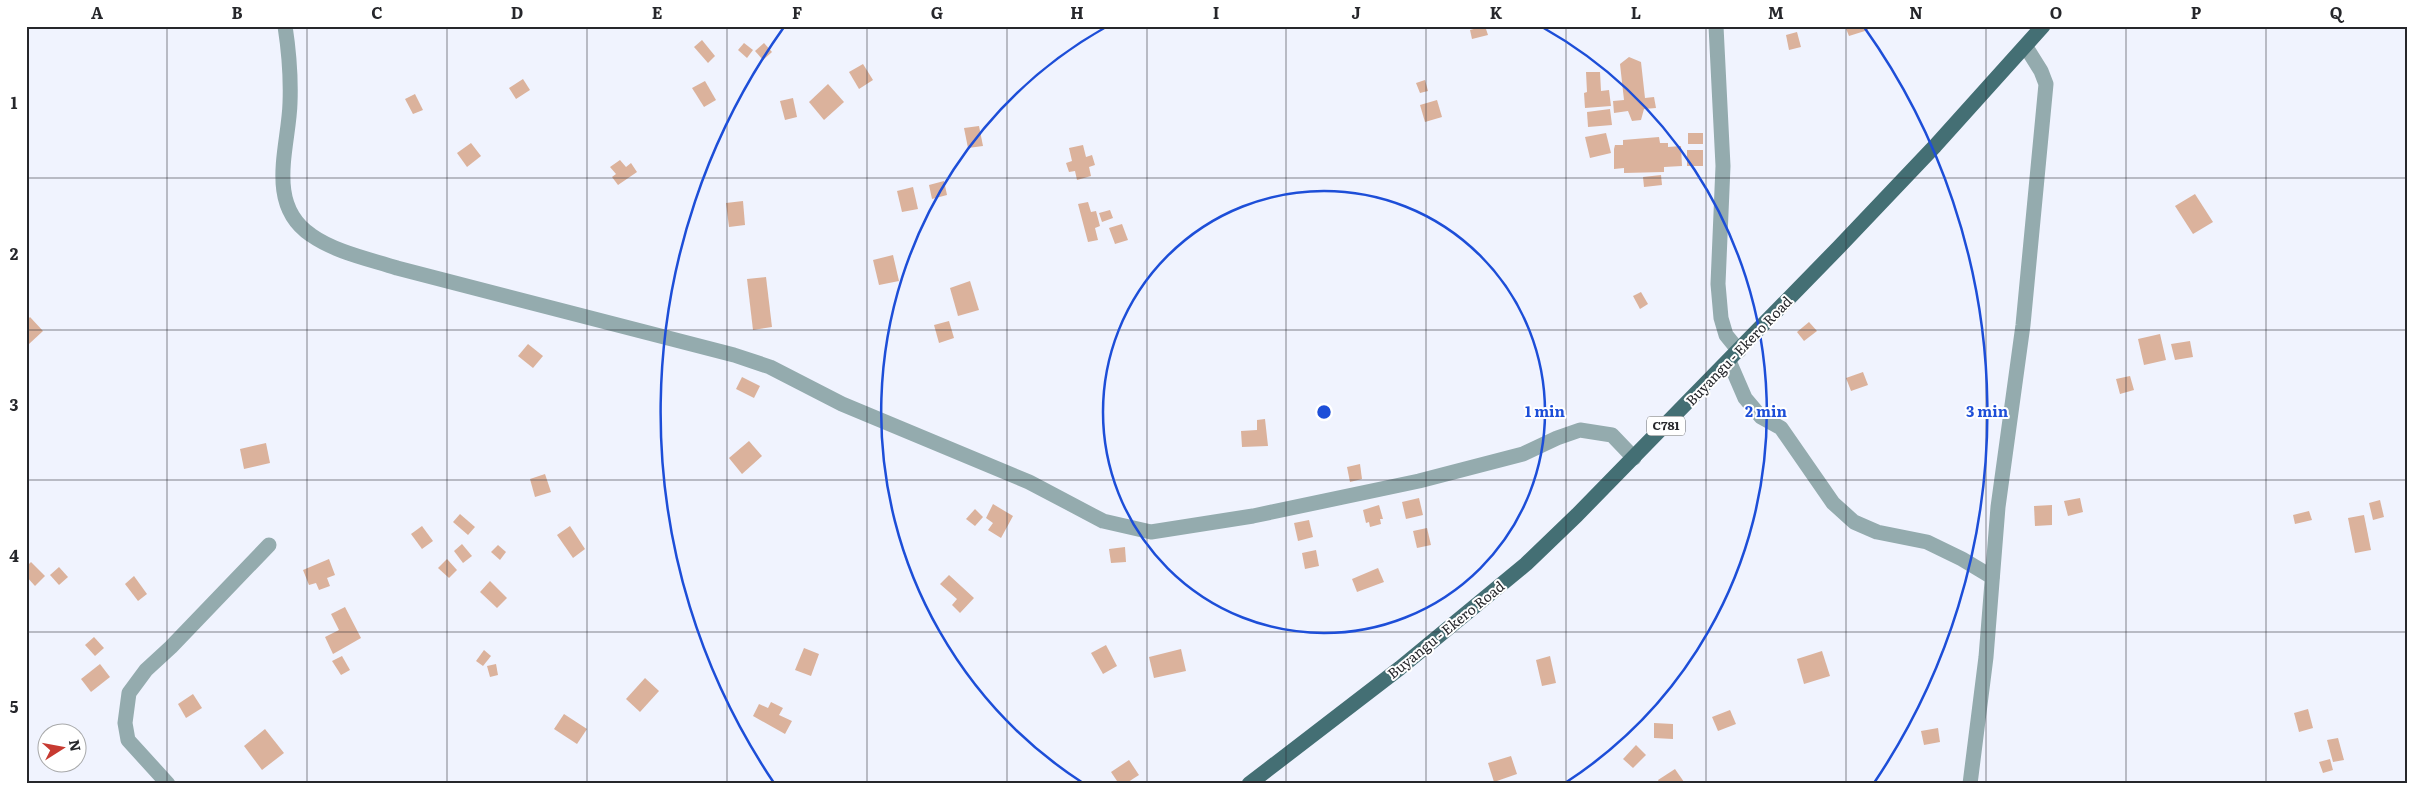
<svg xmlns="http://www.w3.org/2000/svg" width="2433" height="810" viewBox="0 0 2433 810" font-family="Literata,serif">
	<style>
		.building { fill: #dbb29c }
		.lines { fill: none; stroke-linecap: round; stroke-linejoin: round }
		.minor { stroke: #94abae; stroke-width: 15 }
		.major { stroke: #446f74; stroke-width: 15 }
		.grid { fill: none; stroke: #26272b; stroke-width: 1; stroke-opacity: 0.55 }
		.ring { fill: none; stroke: #1d4ed8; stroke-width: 2.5 }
		.labels { text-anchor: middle; stroke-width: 4; stroke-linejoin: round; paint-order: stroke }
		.shield { fill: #fff; stroke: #67686b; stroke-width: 1 }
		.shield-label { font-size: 12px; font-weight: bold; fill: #26272b }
		.street-label { font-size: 14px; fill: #26272b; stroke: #fff }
		.centre { fill: #1d4ed8; stroke: #fff; stroke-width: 2.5 }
		.ring-label { font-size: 15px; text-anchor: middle; font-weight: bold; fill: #1d4ed8; stroke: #fff; stroke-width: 4; stroke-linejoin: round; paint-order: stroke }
		.neatline { fill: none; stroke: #26272b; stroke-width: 2 }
		.grid-label { font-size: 16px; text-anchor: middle; font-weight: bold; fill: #26272b }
	</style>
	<rect width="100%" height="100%" fill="#f0f3fe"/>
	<g class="building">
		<path d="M1485,26L1488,35L1472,39L1470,30Z"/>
		<path d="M1845,26H1867L1868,30L1849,36Z"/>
		<path d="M1797,32L1801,47L1789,50L1786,35Z"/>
		<path d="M702,40L715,56L708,63L694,47Z"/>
		<path d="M744,43L753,50L747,58L738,50Z"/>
		<path d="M764,43L772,52L763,60L755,51Z"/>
		<path d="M1629,57L1641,62L1645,98L1654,97L1656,108L1644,109L1641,120L1632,121L1628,111L1614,113L1613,101L1624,100L1620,64Z"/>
		<path d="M863,64L873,80L859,89L849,72Z"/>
		<path d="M1586,72H1600L1601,91L1609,90L1611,106L1585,108L1584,93L1587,92Z"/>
		<path d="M523,79L530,90L516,99L509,88Z"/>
		<path d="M1425,80L1428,91L1420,93L1416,83Z"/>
		<path d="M705,81L716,100L704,107L692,88Z"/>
		<path d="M828,84L844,102L824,120L809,102Z"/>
		<path d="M415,94L423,110L413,114L405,99Z"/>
		<path d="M793,98L797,117L785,120L780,101Z"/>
		<path d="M1437,100L1442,117L1425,122L1420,105Z"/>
		<path d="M1610,109L1612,125L1588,127L1587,112Z"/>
		<path d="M979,126L983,146L968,148L964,128Z"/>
		<path d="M1606,133L1611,153L1590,158L1585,137Z"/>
		<rect x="1688" y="133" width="15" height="11"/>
		<path d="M1659,137L1660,143H1668V147L1681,146L1682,166L1664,167V172L1624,173V168L1614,169V149L1615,145H1623V140Z"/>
		<path d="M471,143L481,156L467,167L457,153Z"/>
		<path d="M1083,145L1086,157L1092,155L1095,165L1089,167L1091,176L1077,180L1075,171L1069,172L1066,163L1072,161L1069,148Z"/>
		<rect x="1687" y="150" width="16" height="16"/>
		<path d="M620,160L626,167L631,163L637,172L618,185L612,177L616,174L610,167Z"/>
		<path d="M1661,175L1662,185L1644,187L1643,177Z"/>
		<path d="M944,181L947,195L932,199L929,185Z"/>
		<path d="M913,187L918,209L902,212L897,191Z"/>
		<path d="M2195,194L2213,222L2193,234L2175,206Z"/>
		<path d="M743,201L745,225L729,227L726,203Z"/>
		<path d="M1088,202L1091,212L1096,211L1100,226L1095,228L1098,240L1088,242L1078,204Z"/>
		<path d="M1110,210L1113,218L1102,222L1099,213Z"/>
		<path d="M1122,224L1128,240L1115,244L1109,228Z"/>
		<path d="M893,255L899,281L879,285L873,260Z"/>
		<path d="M766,277L772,327L753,330L747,279Z"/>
		<path d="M970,281L979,310L958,316L950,288Z"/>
		<path d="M1641,292L1648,304L1640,309L1633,296Z"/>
		<path d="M30,317L43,331L29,344L26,341V321Z"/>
		<path d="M949,321L954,338L939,343L934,325Z"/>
		<path d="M1809,322L1817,331L1804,341L1797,332Z"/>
		<path d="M2160,334L2166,360L2144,365L2138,339Z"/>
		<path d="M2190,341L2193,357L2175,360L2171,344Z"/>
		<path d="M528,344L543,356L533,368L518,356Z"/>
		<path d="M1863,372L1868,385L1851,391L1846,378Z"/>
		<path d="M2130,376L2134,390L2120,394L2116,379Z"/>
		<path d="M742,377L760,386L754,398L736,389Z"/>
		<path d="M1265,419L1268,446L1242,447L1241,431L1257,430V420Z"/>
		<path d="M749,441L762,456L742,474L729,458Z"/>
		<path d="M266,443L270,463L244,469L240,449Z"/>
		<path d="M1360,464L1362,479L1350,482L1347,467Z"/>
		<path d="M545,474L551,492L535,497L530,479Z"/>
		<path d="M1419,498L1423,515L1406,519L1402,502Z"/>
		<path d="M2080,498L2083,512L2068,516L2064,501Z"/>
		<path d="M2380,500L2384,517L2373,520L2369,503Z"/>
		<path d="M993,504L1013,516L1001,538L988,530L993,523L986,518Z"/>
		<path d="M1379,505L1383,519H1380L1381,524L1370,527L1369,522L1366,523L1363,510Z"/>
		<path d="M2052,505V525L2035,526L2034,506Z"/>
		<path d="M975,509L983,517L975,526L966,519Z"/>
		<path d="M2309,511L2312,520L2295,524L2293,515Z"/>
		<path d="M460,514L475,527L468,535L453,522Z"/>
		<path d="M2364,515L2371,550L2355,553L2348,518Z"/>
		<path d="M1309,520L1313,537L1298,541L1294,523Z"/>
		<path d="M422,526L433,541L422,549L411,534Z"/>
		<path d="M570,526L585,549L573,558L557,535Z"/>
		<path d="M1427,528L1431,545L1417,548L1413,531Z"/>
		<path d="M462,544L472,556L463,563L454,551Z"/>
		<path d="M498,545L506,552L500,560L491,552Z"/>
		<path d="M1125,547L1126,562L1111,563L1109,549Z"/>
		<path d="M1316,550L1319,566L1305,569L1302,553Z"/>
		<path d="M329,559L335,575L327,578L330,586L319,590L316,583L309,585L303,570Z"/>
		<path d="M447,559L457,570L449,578L438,568Z"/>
		<path d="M31,562L45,576L35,586L26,576V567Z"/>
		<path d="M59,567L68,577L59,585L50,575Z"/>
		<path d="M1378,568L1384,582L1357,592L1352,579Z"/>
		<path d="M949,575L974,598L960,613L952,605L957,599L940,584Z"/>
		<path d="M134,576L147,594L138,601L125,584Z"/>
		<path d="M490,581L507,598L497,608L480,592Z"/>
		<path d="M345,607L361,638L333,654L325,637L339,630L331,614Z"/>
		<path d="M94,637L104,648L95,656L85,645Z"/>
		<path d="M1106,645L1117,666L1103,674L1091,653Z"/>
		<path d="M804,648L819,654L811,676L795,670Z"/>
		<path d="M1181,649L1186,671L1154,678L1149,657Z"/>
		<path d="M484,650L491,656L483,666L476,661Z"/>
		<path d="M1822,651L1830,676L1804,684L1797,659Z"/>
		<path d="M342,656L350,670L341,675L332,661Z"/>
		<path d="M1550,656L1556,683L1542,686L1536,660Z"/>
		<path d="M100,664L110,677L91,692L81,679Z"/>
		<path d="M496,664L498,675L490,677L487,666Z"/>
		<path d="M645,678L659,691L640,712L626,699Z"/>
		<path d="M193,694L202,708L186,718L178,704Z"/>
		<path d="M771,702L783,708L779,715L792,721L785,734L753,716L759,704L768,708Z"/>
		<path d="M2308,709L2313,728L2299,732L2294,713Z"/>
		<path d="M1730,710L1736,724L1718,731L1712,717Z"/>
		<path d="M564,714L587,729L577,744L554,729Z"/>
		<path d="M1654,723L1673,724V739L1654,738Z"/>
		<path d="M1938,728L1940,742L1924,745L1921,731Z"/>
		<path d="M265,729L284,753L262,770L244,746Z"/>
		<path d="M2338,738L2344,760L2333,762L2327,740Z"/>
		<path d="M1636,745L1646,755L1633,768L1623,759Z"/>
		<path d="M1511,756L1517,774L1494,782L1488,763Z"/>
		<path d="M2330,759L2333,770L2323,773L2319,762Z"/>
		<path d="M1129,760L1139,775L1125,784H1119L1111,772Z"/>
		<path d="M1675,769L1684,782L1660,784L1658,780Z"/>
	</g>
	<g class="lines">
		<g class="minor">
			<path d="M285,26C289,52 291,77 290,103C289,146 265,204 311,235C335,252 369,259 397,268L734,355L770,367L842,404L1029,482L1103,521L1151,532L1253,516L1419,481L1523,454L1557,438L1580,430L1612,435L1634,458"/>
			<path d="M1716,26L1723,166L1718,284L1721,318L1726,335L1739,351"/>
			<path d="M1729,361L1745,398L1761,417L1781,428L1833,503L1854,522L1877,532L1927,542L1962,559L1992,577"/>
			<path d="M168,784L128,740L125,723L129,693L146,670L171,647L269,545"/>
			<path d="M1970,784L1986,657L1998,507L2023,325L2046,84L2041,71L2026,47"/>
		</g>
		<path class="major" d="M1249,784L1400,668L1526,564L1577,515L1839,247L1935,146L2043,26"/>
	</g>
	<path class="grid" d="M167,26V784M307,26V784M447,26V784M587,26V784M727,26V784M867,26V784M1007,26V784M1147,26V784M1286,26V784M1426,26V784M1566,26V784M1706,26V784M1846,26V784M1986,26V784M2126,26V784M2266,26V784M26,178H2407M26,330H2407M26,480H2407M26,632H2407"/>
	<g class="ring">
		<circle cx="1324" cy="412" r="221"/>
		<path d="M1083 783A442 442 0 0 1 1106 27M1542 27A442 442 0 0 1 1565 783"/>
		<path d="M774 783A663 663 0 0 1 784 27M1864 27A663 663 0 0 1 1874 783"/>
	</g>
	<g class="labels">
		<rect class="shield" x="1647" y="416.5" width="38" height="19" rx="4"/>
		<g class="shield-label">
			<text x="1666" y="430">C781</text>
		</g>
		<g class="street-label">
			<text transform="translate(1739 351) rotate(-46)" y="5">Buyangu - Ekero Road</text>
			<text transform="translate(1446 630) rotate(-39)" y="5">Buyangu - Ekero Road</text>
		</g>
	</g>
	<circle cx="1324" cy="412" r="8" class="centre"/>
	<g class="ring-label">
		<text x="1545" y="417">1 min</text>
		<text x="1766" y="417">2 min</text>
		<text x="1987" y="417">3 min</text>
	</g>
	<rect width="2433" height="810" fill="none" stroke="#ffffff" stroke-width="55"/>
	<g transform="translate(62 748) rotate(79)"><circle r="24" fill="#ffffff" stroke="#a8a9aa"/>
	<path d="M0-4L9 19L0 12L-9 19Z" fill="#c73a31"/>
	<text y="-8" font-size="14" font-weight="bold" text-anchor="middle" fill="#26272b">N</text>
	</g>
	<rect x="28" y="28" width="2378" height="754" class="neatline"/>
	<g class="grid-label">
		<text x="97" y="19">A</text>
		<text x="237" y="19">B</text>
		<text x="377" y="19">C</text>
		<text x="517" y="19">D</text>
		<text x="657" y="19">E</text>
		<text x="797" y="19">F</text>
		<text x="937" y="19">G</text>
		<text x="1077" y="19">H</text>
		<text x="1216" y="19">I</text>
		<text x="1356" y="19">J</text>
		<text x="1496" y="19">K</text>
		<text x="1636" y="19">L</text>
		<text x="1776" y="19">M</text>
		<text x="1916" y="19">N</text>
		<text x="2056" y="19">O</text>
		<text x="2196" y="19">P</text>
		<text x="2336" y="19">Q</text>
		<text x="14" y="109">1</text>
		<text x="14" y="260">2</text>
		<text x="14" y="411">3</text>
		<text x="14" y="562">4</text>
		<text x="14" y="713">5</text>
	</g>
</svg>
